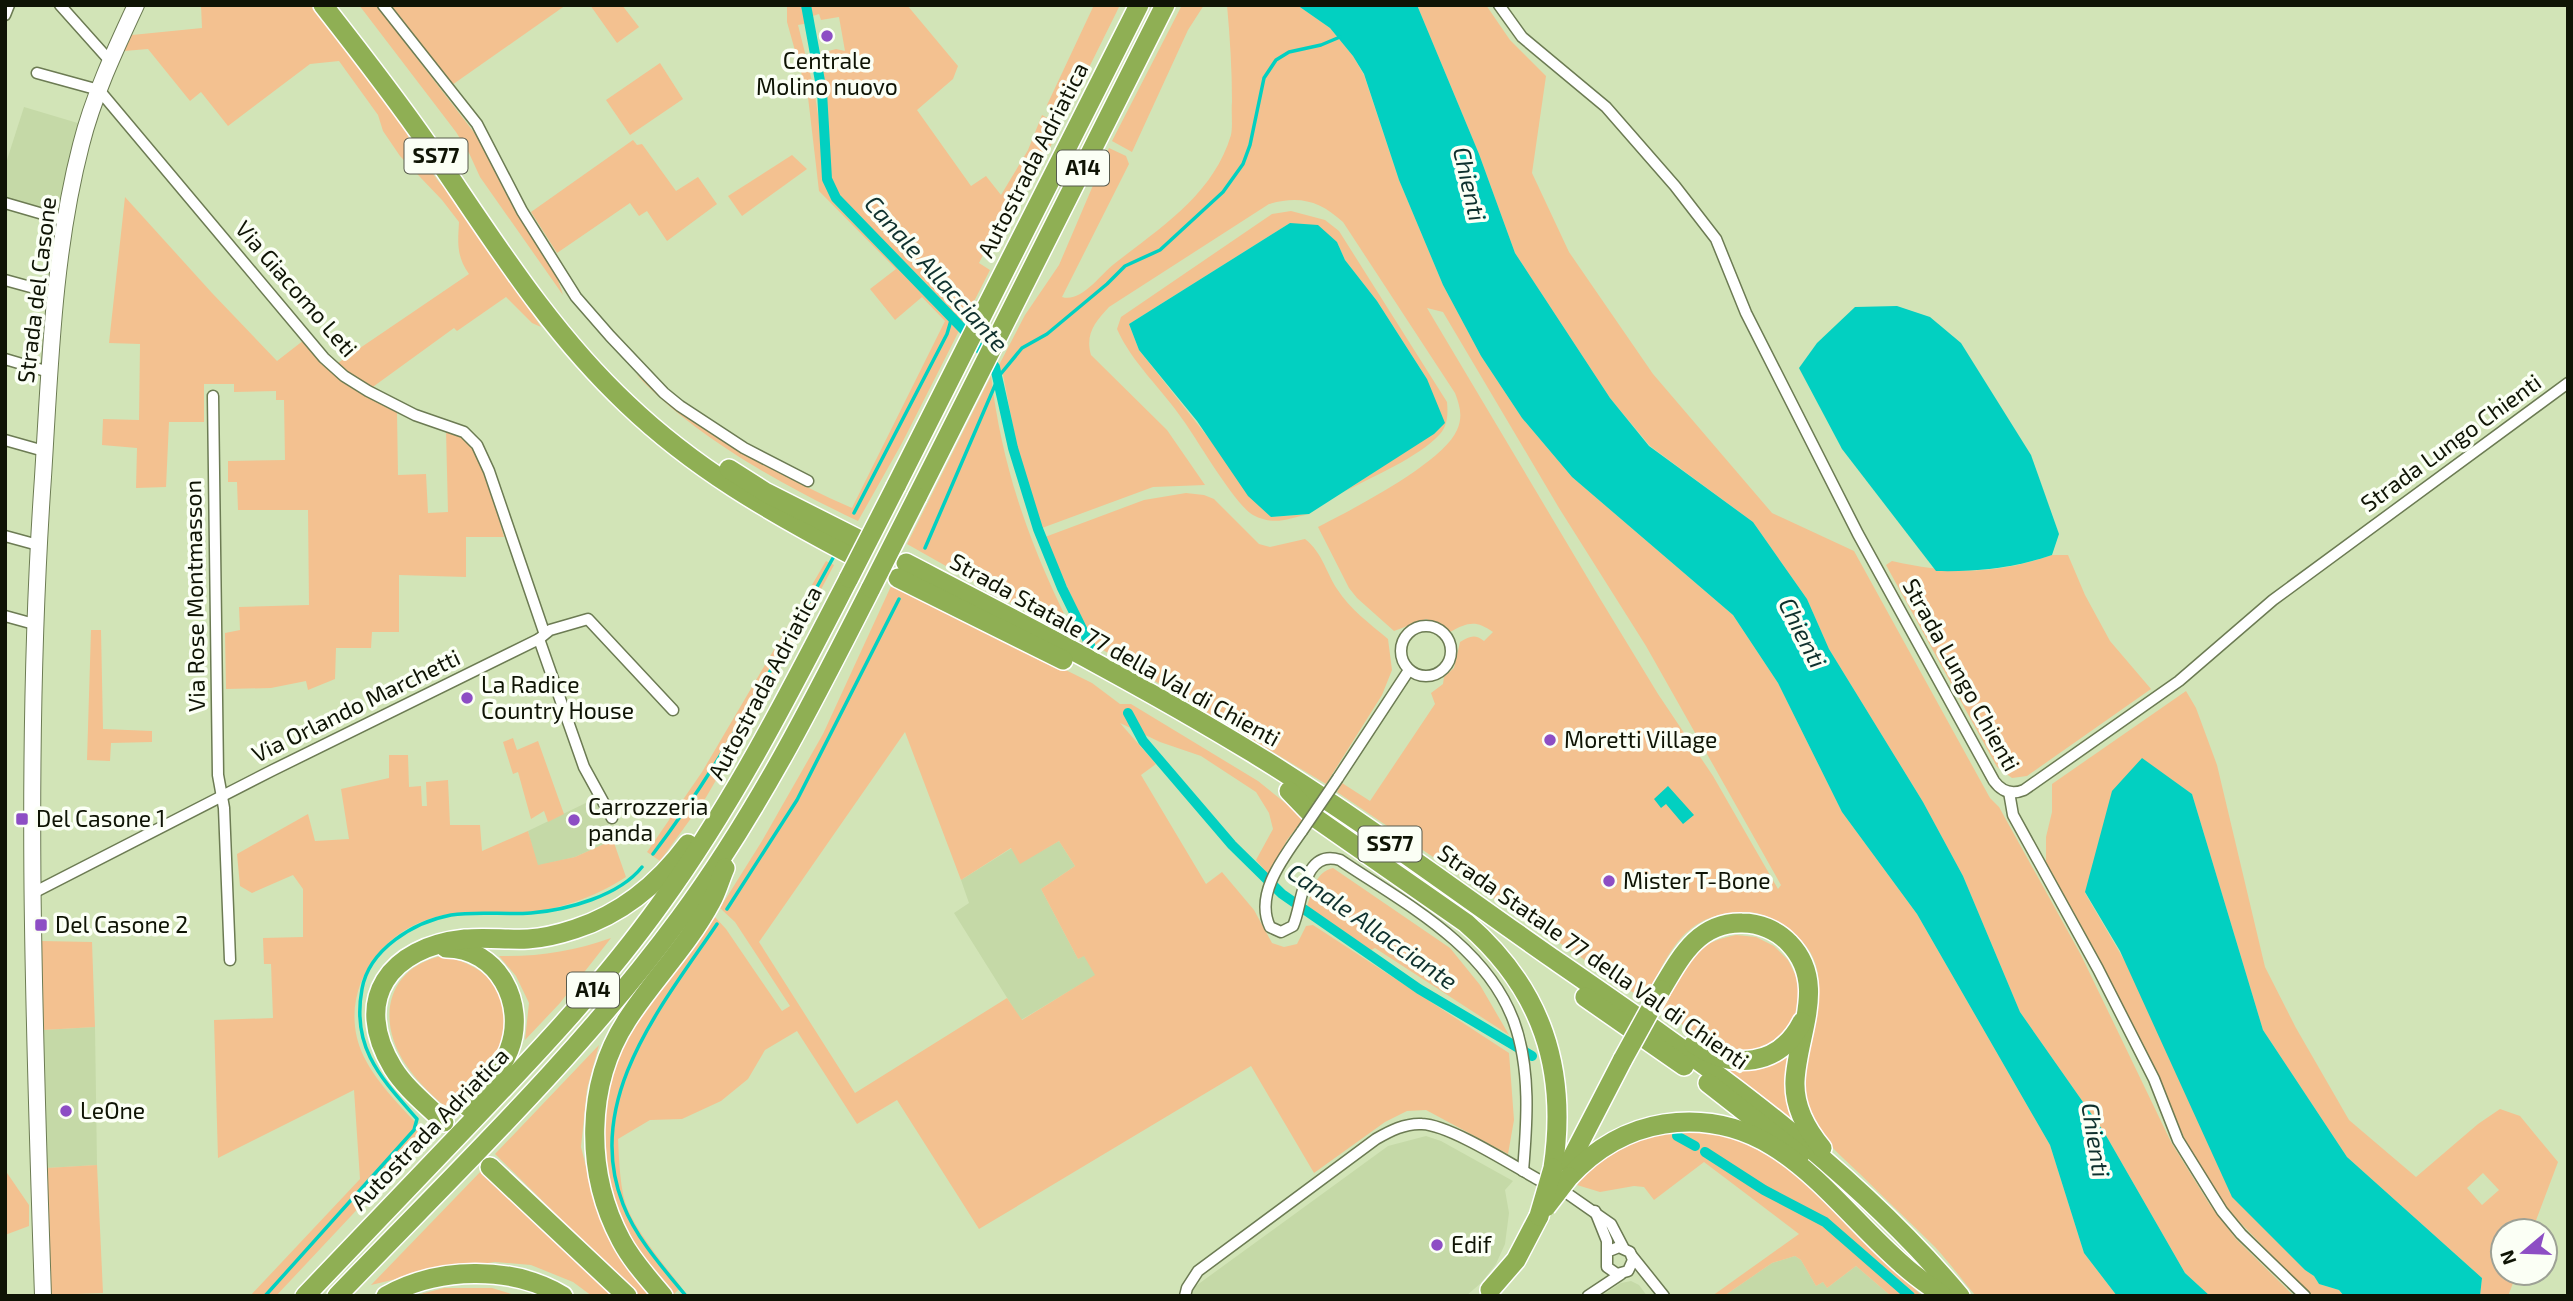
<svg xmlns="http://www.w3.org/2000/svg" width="2573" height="1301" viewBox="0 0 2573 1301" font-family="'Exo 2',sans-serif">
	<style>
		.built { fill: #c5d9a7 }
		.green { fill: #f3c190; fill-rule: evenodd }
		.water { fill: #02d0c1 }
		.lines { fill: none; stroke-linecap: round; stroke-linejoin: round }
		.stream { stroke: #02d0c1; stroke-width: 3.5 }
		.canal { stroke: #02d0c1; stroke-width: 10 }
		.street-casing { stroke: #6c7b53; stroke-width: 13 }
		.secondary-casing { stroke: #6c7b53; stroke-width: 18 }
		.highway-casing { stroke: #fff; stroke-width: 22 }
		.street { stroke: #fff; stroke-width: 10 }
		.secondary { stroke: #fff; stroke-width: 16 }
		.highway { stroke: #8faf54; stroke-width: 19 }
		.street-bridge-casing { stroke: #6c7b53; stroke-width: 13; stroke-linecap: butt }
		.highway-bridge-casing { stroke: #fff; stroke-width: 22; stroke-linecap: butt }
		.street-bridge { stroke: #fff; stroke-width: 10 }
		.highway-bridge { stroke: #8faf54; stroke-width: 19 }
		.poi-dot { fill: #8d4ec4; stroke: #fbfff5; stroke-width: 2.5 }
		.labels { text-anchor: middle; stroke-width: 7; stroke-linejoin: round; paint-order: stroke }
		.shield { fill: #fbfff5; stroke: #565a4d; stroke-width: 2 }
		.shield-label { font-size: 21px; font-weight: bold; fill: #0f1405 }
		.poi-label { font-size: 23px; fill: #0f1405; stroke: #fbfff5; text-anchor: start }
		.street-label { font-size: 23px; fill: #0f1405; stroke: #fbfff5 }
		.water-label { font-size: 24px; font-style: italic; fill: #0f312e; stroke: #fbfff5 }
	</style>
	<rect width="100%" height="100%" fill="#d2e4b7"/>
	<g class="built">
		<path d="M24,107L81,124L61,214L5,197V166Z"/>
		<path d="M594,799L608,824L613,840L575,857L537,866L528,831Z"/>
		<path d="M1059,841L1075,866L1041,889L1078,959L1084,955L1096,975L1021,1020L954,913L969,903L961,880L1012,848L1020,863Z"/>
		<path d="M95,1027L97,1165L46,1168L43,1030Z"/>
		<path d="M1426,1136L1441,1141L1513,1181L1505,1190L1509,1213L1505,1244L1496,1264L1481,1283L1466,1296H1182L1388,1146Z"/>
		<path d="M1795,1256L1801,1260L1816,1286L1823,1282L1827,1288L1856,1266L1891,1296H1724L1772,1263Z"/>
		<path d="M1631,1281L1639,1285L1647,1296H1601L1621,1283Z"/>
	</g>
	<g class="green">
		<path d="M201,5H313L398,114L412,145L439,182L458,201L541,327L532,323L506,297L457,331L454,328L370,389L335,365L469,274C456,256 458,242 459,222L442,200L400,156L383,131L378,115L339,61L310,64L228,126L201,92L190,101L148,49L124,51L132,35L202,28Z"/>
		<path d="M359,5H376L476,135L514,209L556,274L563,295L480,177L469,153L456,132Z"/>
		<path d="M391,5H566L452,85Z"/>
		<path d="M590,5H622L639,27L617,43Z"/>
		<path d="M787,5H907L958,66L953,79L917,110L971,186L986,176L1001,195L1028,150L1042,115L1062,126L1042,161L1031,159L979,263L990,270L902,443L858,521C782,485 693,436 636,374C700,430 774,474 852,508L945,321L922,297L895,320L870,289L896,269L819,191L808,97L787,22ZM819,14L821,20L839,17L845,51L836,49L821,53L828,134L822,141L814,89L798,25L814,22L813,16Z"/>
		<path d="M1094,5H1120L1065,116L1047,105Z"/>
		<path d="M1182,5H1204L1188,30L1132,152L1112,141Z"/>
		<path d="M1227,5H1297L1330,28L1353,56L1364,75L1399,180L1443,285L1481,356L1522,418L1572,477L1733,615L1778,683L1842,812L1917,914L2050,1145L2084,1253L2117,1296H1976C1962,1280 1949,1262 1935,1247C1910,1222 1884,1198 1859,1173C1843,1158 1823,1141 1814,1121C1811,1112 1805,1100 1803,1091C1802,1080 1805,1065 1808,1054C1817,1008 1835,962 1788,929C1774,919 1761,912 1744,912C1682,913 1670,953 1644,1000L1337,792L1342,783L1370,801L1435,704L1431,693L1443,684L1444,677L1454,668L1460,642C1470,636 1475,634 1484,641L1493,632C1476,620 1468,622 1450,632L1442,625L1426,619L1394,631L1357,598L1349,588L1318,527C1351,510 1443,463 1457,430C1463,417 1460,406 1455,393L1343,222C1320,201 1300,195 1269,204L1109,307C1095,322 1085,334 1091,355L1167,430L1205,485L1153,487L1042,528L1017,447L1003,375L998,367L1025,315L1059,265L1109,148L1126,156L1129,164L1062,297C1081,303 1100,275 1114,264C1161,227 1213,195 1231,135C1233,125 1231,112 1232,102C1232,70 1230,38 1227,5ZM1427,308L1443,312L1559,508L1646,646L1781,885L1778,889L1713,776L1658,694L1599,597Z"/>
		<path d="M1417,5H1486L1510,40L1546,76L1532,173L1569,252L1653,374L1772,513L1854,551L1990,798L1999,807L2081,955L2171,1142L2210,1205L2236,1239L2294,1296H2210L2185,1273L2104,1132L2020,1012L1963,876L1923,802L1829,649L1807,599L1753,522L1650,446L1610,398L1515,253L1479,154Z"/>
		<path d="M660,63L683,99L630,135L606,100Z"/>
		<path d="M633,140L637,145L642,144L676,191L698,177L717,204L667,241L647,211L639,216L630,203L557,253L531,212Z"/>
		<path d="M792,155L807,169L742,216L728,196Z"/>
		<path d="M125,197L212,293L277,361L304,340L367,396L397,412L398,475L426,474L428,513L448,512L446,430C450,432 457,433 461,436C486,452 496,509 504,537H466V577L399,575V632H372L371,648H336L335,679L308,690L306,681L271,688L226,689L225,633L240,630L239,607L309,605L308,510H238L237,482H228V461L285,460L284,400H276V391L234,392V384H204V422H169L166,487L136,488L137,448L102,445L103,419L139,420L140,344L109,343Z"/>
		<path d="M1291,211L1325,220L1339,231L1447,402C1448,413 1448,425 1440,434C1418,458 1373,476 1344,492L1410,448L1427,379L1377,301L1345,260L1337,242L1290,223L1129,324L1139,350L1271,517L1309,514C1287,519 1274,526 1253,515C1235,505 1197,439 1183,420C1162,389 1132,363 1117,329L1121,317L1272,214Z"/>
		<path d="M991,376C1003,475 1033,553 1077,640L907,544Z"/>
		<path d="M1186,493L1204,495L1214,499L1259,544L1270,547L1305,539C1322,552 1326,572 1337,589C1350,609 1370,624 1388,639L1392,670L1382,695L1326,784L1093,644L1045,537L1144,500Z"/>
		<path d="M2052,555H2068L2085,595L2110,641L2151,689L2027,776L2012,778L1997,767L1886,565L1892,561C1951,574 1994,575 2052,555Z"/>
		<path d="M826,561L834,565L753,717L705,799L660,861L647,852L702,772Z"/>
		<path d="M892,584L1092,683L1120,704H1131L1258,781L1304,818L1287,840L1269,875L1256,860L1273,829L1269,813L1256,792L1201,756L1160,742L1120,723L1156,764L1141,775L1206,884L1222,872L1254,910L1272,943L1284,947L1297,944L1306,926L1313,925L1509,1053L1514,1120L1508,1154L1426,1110L1407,1111L1385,1122L1314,1173L1251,1066L979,1229L897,1100L857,1124L797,1031L765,1050L748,1079L721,1101L682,1119L650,1120L618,1139C619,1159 620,1192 628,1210C641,1238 663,1263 681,1287L674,1294C661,1278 645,1262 633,1245C590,1181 595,1089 635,1025C658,987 688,952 714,916L726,929L782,1011L790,1006L735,922L720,908L762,841L823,734ZM905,732L961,880L1011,848L1020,864L1059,841L1075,866L1041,889L1078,959L1084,956L1095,975L1022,1020L1007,998L855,1093L759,942Z"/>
		<path d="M91,630H101L103,729L152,731V742L111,743L110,761L87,760Z"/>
		<path d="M2186,691L2196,708L2217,765L2265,967L2296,1028L2349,1120L2416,1177L2478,1124L2500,1109L2520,1116L2558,1162L2532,1231H2503V1273H2517L2508,1296H2480L2482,1278L2347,1157L2263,1030L2192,794L2141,758L2085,893L2305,1270L2314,1276L2319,1284L2339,1290L2344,1296H2311L2234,1216L2217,1194L2186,1142L2154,1068L2099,958L2046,862V837L2052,812V784ZM2483,1173L2499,1190L2482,1205L2467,1188Z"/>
		<path d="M513,738L517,750L538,741L564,814L548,822L544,811L531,819L518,772L513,774L503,742Z"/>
		<path d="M389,755H408L409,787L421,786L422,806H427L426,782L448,780L450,825H480L482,851L528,831L538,865L575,857L613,840L626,877C594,898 554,912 516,913C489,913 462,910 436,917C376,932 335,998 364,1057C379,1087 406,1111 427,1135L276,1296H250L360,1179L354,1090L218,1158L214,1020L273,1018L271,964H264L263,938L303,937V889L293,875L252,893L240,886L237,854L308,814L315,841L349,839L341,789L389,778Z"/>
		<path d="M1333,868L1450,948L1480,985L1509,1035L1375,948L1371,950L1307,906C1313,891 1315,872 1333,868Z"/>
		<path d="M1736,935L1756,937L1774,946L1788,960L1797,978L1799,998L1796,1018L1770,1049L1731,1057L1662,1011C1682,971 1687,944 1736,935Z"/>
		<path d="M611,938L560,1003L525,1040L529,1003L516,976L499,956C538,957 574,951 611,938Z"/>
		<path d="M41,941L92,942L95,1027L43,1030Z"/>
		<path d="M442,956C503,968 522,1013 490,1067C480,1084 465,1098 451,1112C435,1098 418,1083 406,1065C376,1021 386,968 442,956Z"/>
		<path d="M599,1045L587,1089L581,1147L592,1190L607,1226L658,1296H639L495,1154Z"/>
		<path d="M1781,1054L1787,1058L1786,1094L1796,1124L1724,1066Z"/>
		<path d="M1687,1129C1707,1133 1726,1135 1744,1143C1809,1172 1871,1246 1922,1296H1891L1856,1266L1827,1288L1823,1282L1816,1286L1801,1260L1795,1256L1772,1263L1724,1296H1712L1799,1234L1704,1162L1654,1200L1644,1187L1634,1186L1600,1192L1577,1185C1605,1146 1641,1138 1687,1129Z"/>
		<path d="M97,1165L103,1293L49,1295L46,1168Z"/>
		<path d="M483,1169L619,1296H592L573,1282L531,1265L495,1262L430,1271L371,1285Z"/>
		<path d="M5,1170L29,1205V1226L5,1235Z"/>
		<path d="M444,1288H492L518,1296H413Z"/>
	</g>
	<g class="water">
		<path d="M1297,5H1417L1479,154L1515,253L1610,398L1649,446L1753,522L1807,599L1829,649L1923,802L1963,876L2020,1012L2104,1132L2185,1273L2210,1296H2117L2084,1253L2050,1145L1917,914L1842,812L1778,683L1733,615L1572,477L1522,418L1481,356L1443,285L1399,180L1364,74L1353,56L1330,28Z"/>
		<path d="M1290,223L1318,225L1337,242L1345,260L1377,301L1427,379L1445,423L1434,434L1309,514L1271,517L1248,496L1197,421L1139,350L1129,324Z"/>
		<path d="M1897,306L1930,317L1961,343L2031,455L2059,534L2052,555C2014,568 1976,572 1936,571L1842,449L1799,368L1817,343L1855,307Z"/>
		<path d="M2142,758L2192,794L2263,1030L2347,1157L2482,1278L2480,1296H2344L2339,1290L2319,1284L2314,1276L2305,1270L2232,1197L2120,951L2085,892L2112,791Z"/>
		<path d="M1668,786L1694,815L1683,824L1666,804L1661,808L1654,799Z"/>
	</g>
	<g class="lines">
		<g class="stream">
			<path d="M854,513L947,334L952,317"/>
			<path d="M925,548L999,376L1022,348L1047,334L1107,284L1125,266L1160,250L1223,192L1243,164L1250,145L1264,78L1276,60L1289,52L1321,45L1340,37"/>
			<path d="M653,854C723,762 777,659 833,558"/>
			<path d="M727,909L797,800L899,599"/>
			<path d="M265,1296L414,1130L417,1119C381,1078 351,1048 362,989C369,949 414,922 451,915C477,911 505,915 531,913C567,910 619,896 642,867"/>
			<path d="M686,1296C663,1268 636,1238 623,1204C582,1100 663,1004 717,924"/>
		</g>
		<g class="canal">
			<path d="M806,5L822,92L827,179L836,198L963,329L995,367L1013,448L1038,529L1062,588L1090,645"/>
			<path d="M1128,713L1143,741L1232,845L1282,894L1419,989L1532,1056"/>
			<path d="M1677,1136L1695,1146"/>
			<path d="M1705,1152L1764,1190L1825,1222L1910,1296"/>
		</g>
		<g class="street-casing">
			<g id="street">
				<path d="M60,5L110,61"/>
				<path d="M383,5L477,124L522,211L576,297L610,336L664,393L680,406L744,448L808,481"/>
				<path d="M1499,5L1522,37L1606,107L1675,186L1716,239L1746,313L1858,534L1994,781C2002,792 2012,795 2024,790L2179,681L2273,600L2568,383"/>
				<path d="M5,15L9,5"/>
				<path d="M37,73L99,90L324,358L344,376L368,391L415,415L464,432L477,445L489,471L544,632"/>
				<path d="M5,203L67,221"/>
				<path d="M5,280L56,294"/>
				<path d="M5,359L49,372"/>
				<path d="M213,396L218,775L224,808L230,960"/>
				<path d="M5,440L44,451"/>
				<path d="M5,536L38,545"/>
				<path d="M5,616L34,624"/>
				<circle cx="1426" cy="651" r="25"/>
				<path d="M539,639L584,767L612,818"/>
				<path d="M1338,778L1409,670"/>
				<path d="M2009,792L2013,815L2098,969L2154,1079L2178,1140L2222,1211L2241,1234L2305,1296"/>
				<path d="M1302,831C1284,857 1254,894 1270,927L1281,932L1293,926C1303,904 1302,848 1340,860C1404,903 1486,945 1514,1022C1531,1069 1527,1123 1523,1171"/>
				<path d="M33,893L273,770L539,639L550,630L588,619L673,710"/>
				<path d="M1568,1194L1611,1224L1623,1247"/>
				<path d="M1595,1211L1607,1241V1267L1617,1274L1628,1271L1633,1260L1630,1252L1619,1247L1609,1251"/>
				<path d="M1632,1256L1664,1296"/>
				<path d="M1185,1296L1187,1288L1198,1271L1376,1139C1390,1131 1405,1123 1422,1124C1450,1125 1512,1165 1539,1180"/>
				<path d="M1588,1296L1621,1274"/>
			</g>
		</g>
		<g class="secondary-casing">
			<path id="secondary" d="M43,1296C34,1023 24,750 43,477C50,366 53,253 81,145C93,97 115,50 136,5"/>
		</g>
		<g class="highway-casing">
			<g id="highway">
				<path d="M323,5C359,51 395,97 428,145C490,235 547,329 627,404C695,469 769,511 850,554"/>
				<path d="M729,469L765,492L858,539"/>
				<path d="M896,486L1139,5"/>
				<path d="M917,497L1165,5"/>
				<path d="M906,563C1023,624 1140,684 1253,753C1356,816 1453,889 1552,958C1697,1058 1845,1159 1960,1296"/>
				<path d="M898,578L1063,660"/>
				<path d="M1289,791L1314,817L1466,923C1542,989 1568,1069 1553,1168"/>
				<path d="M446,948C498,948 527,1004 509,1050C500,1072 484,1090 468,1107"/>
				<path d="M1661,990C1680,958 1698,922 1742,923C1759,923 1777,930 1789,943C1828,983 1797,1034 1795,1081C1794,1106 1806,1129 1822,1148"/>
				<path d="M1585,997L1684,1066"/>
				<path d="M1694,1044C1733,1070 1779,1067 1802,1022"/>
				<path d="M1708,1083L1800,1155"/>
				<path d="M444,1122C427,1105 406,1089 393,1068C351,999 390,947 465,939C486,937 507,940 528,939C544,938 560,934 575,929C622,914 659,883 688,844"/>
				<path d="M490,1167L627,1296"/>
				<path d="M1564,1173L1623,1059"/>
				<path d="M1569,1177C1595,1149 1626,1130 1664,1124C1777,1107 1830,1202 1904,1266C1916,1277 1930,1286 1942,1295"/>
				<path d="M1490,1290L1516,1260L1539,1216"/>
				<path d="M305,1296C363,1236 420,1176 477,1116C542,1048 606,980 661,903C735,801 791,690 849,578"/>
				<path d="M337,1296C455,1173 579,1055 680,918C756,815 813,702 871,588"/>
				<path d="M386,1296C437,1267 512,1265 563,1296"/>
				<path d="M663,1296C648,1278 632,1261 621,1240C585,1173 585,1085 627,1020C653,980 688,945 711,902C717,892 720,879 725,868"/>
			</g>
		</g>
		<use href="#street" class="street"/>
		<use href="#secondary" class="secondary"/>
		<use href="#highway" class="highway"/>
		<g class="street-bridge-casing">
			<path id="street-bridge" d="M1302,831L1338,778"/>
		</g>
		<g class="highway-bridge-casing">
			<g id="highway-bridge">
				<path d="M849,578L896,486"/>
				<path d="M871,588L917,497"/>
				<path d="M1623,1059L1661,990"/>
				<path d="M1546,1207L1569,1177"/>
				<path d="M1539,1216L1553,1168"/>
			</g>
		</g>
		<use href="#street-bridge" class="street-bridge"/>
		<use href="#highway-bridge" class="highway-bridge"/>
	</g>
	<g class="poi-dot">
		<circle cx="827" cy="36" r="7"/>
		<circle cx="467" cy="698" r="7"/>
		<circle cx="1550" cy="740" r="7"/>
		<rect x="15" y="812" width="14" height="14" rx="3.5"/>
		<circle cx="574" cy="820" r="7"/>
		<circle cx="1609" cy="881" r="7"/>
		<rect x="34" y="918" width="14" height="14" rx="3.5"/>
		<circle cx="66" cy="1111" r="7"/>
		<circle cx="1437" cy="1245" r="7"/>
	</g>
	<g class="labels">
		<g class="shield">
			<rect x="404.5" y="138.5" width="63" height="35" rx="5"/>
			<rect x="1057" y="150.5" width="52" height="35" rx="5"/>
			<rect x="1358.5" y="826.5" width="63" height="35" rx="5"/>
			<rect x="567" y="972.5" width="52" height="35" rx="5"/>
		</g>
		<g class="shield-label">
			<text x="436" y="163">SS77</text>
			<text x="1083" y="175">A14</text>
			<text x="1390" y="851">SS77</text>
			<text x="593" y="997">A14</text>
		</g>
		<g class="poi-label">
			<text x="827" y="69" text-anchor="middle">Centrale<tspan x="827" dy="26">Molino nuovo</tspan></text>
			<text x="481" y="693">La Radice<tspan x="481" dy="26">Country House</tspan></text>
			<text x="1564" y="748">Moretti Village</text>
			<text x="588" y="815">Carrozzeria<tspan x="588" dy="26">panda</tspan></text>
			<text x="36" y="827">Del Casone 1</text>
			<text x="1623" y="889">Mister T-Bone</text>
			<text x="55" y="933">Del Casone 2</text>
			<text x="80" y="1119">LeOne</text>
			<text x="1451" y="1253">Edif</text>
		</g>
		<g class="street-label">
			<text transform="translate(1033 160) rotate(-63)" y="8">Autostrada Adriatica</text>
			<text transform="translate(296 289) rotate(49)" y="8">Via Giacomo Leti</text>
			<text transform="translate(37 290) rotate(-83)" y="8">Strada del Casone</text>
			<text transform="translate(2451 443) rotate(-36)" y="8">Strada Lungo Chienti</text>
			<text transform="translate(195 596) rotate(-91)" y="8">Via Rose Montmasson</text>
			<text transform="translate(1115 650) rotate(29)" y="8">Strada Statale 77 della Val di Chienti</text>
			<text transform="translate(1961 675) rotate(61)" y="8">Strada Lungo Chienti</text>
			<text transform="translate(765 683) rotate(-62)" y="8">Autostrada Adriatica</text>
			<text transform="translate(356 706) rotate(-26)" y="8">Via Orlando Marchetti</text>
			<text transform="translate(1593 957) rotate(35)" y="8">Strada Statale 77 della Val di Chienti</text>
			<text transform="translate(430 1129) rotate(-46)" y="8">Autostrada Adriatica</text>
		</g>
		<g class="water-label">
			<text transform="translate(1469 184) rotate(77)" y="8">Chienti</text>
			<text transform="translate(936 274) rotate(48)" y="8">Canale Allacciante</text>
			<text transform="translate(1802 633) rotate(63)" y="8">Chienti</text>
			<text transform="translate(1372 927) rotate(35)" y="8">Canale Allacciante</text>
			<text transform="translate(2095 1140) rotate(81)" y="8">Chienti</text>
		</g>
	</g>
	<rect width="2573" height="1301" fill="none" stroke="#0f1405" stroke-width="14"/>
	<g transform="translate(2524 1252) rotate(251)"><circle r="33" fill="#fbfff5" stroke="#9da195" stroke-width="2"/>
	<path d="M0-5L12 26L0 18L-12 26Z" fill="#8d4ec4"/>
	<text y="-10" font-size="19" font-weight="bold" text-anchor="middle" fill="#0f1405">N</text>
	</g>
</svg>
